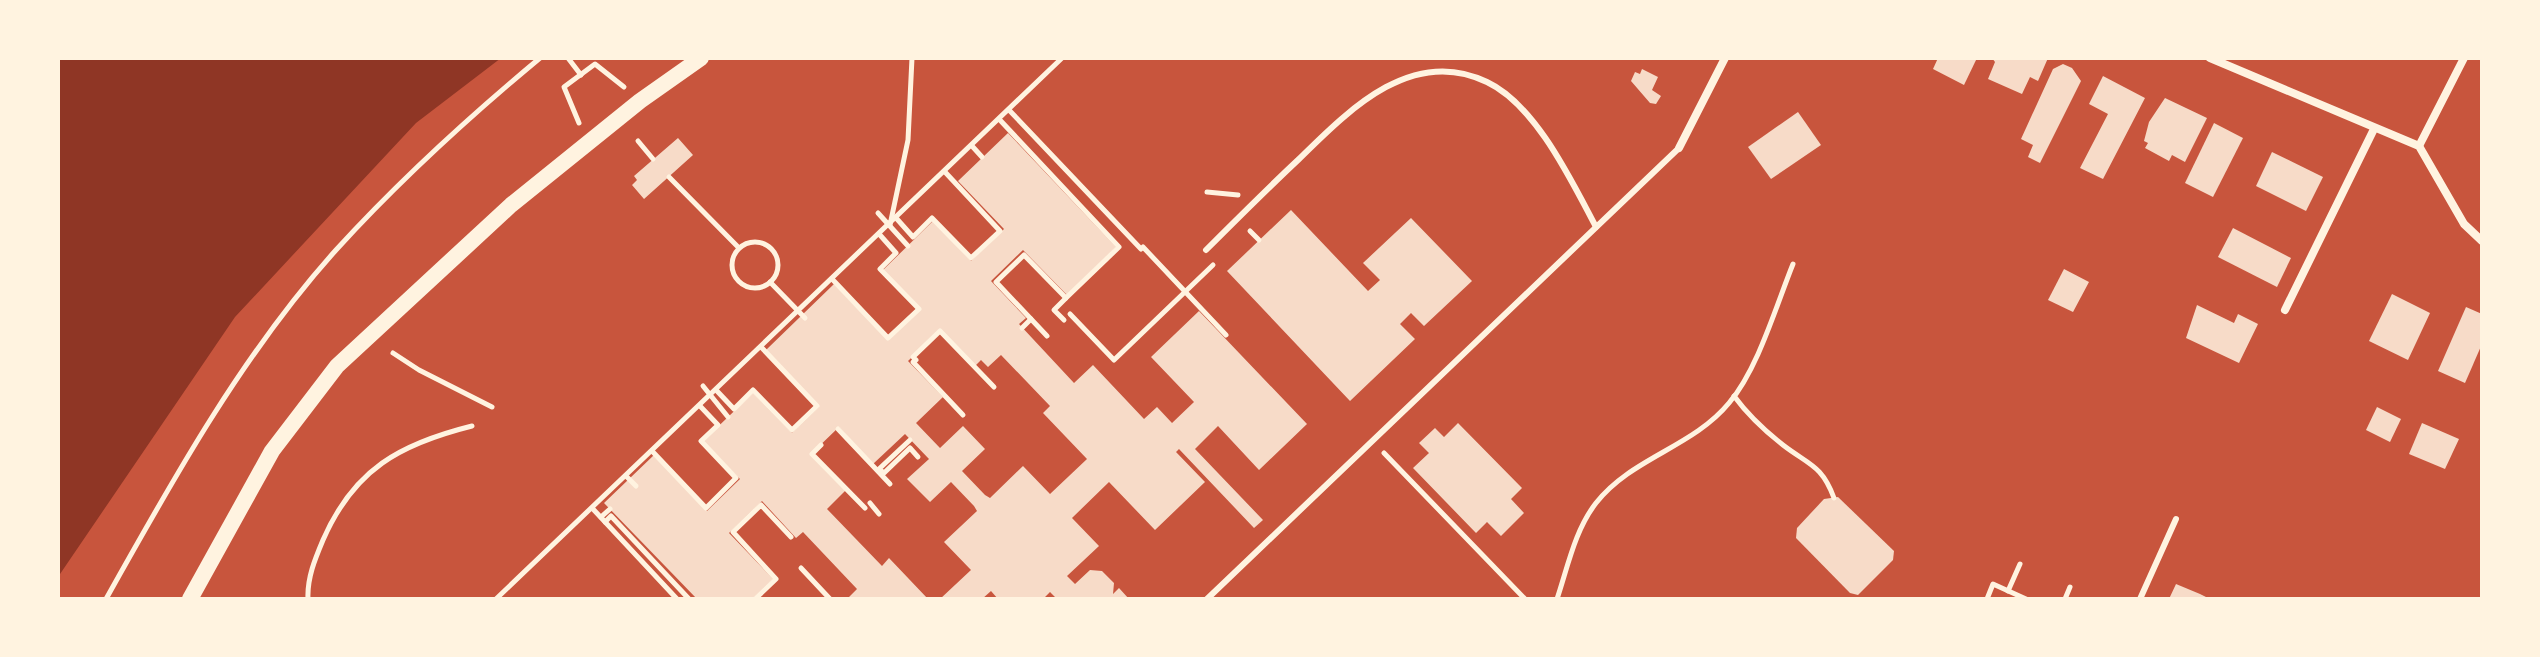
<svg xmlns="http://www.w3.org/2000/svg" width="2540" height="657" viewBox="0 0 2540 657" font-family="Jost,sans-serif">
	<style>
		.water { fill: #8f3625 }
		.building { fill: #f7dbc8; fill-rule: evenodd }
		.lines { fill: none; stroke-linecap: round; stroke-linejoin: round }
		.path { stroke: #fff3e0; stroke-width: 5 }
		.service { stroke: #fff3e0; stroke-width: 6 }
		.minor { stroke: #fff3e0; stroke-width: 8 }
		.secondary { stroke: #fff3e0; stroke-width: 16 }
	</style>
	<rect width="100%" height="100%" fill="#c8553d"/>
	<path class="water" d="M58,58H501L416,123L235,317L58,577Z"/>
	<g class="building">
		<path d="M1938,58H1977L1964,85L1933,69Z"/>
		<path d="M1992,58H2048L2038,81L2030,77L2022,94L1988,79L1995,62Z"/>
		<path d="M2063,64L2072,68L2081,81L2040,163L2028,157L2033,145L2021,139L2053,69Z"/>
		<path d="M1642,69L1658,77L1652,90L1661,96L1656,104L1650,103L1631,81L1635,72L1640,74Z"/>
		<path d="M2103,76L2145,98L2103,179L2080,168L2108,114L2089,104Z"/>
		<path d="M2165,98L2207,118L2185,162L2172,155L2169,161L2145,148L2148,143L2144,141L2149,122Z"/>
		<path d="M1798,112L1821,145L1771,179L1748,147Z"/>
		<path d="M2214,123L2243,138L2213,197L2185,183Z"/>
		<path d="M1008,133L1116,247L1067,295L1023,250L991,281L1026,318L1019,324L1074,383L1093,365L1144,419L1157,407L1172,423L1194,402L1151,357L1199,311L1307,424L1259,470L1218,426L1195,449L1263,520L1254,528L1179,449L1176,452L1205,482L1155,530L1109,482L1072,518L1099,546L1067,576L1075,584L1090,570L1102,571L1114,583L1113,594L1119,588L1129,599H1057L1050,592L1043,599H998L991,591L982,599H940L971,570L944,542L977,511L974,506L951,482L930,502L907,479L929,459L905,434L873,464L839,427L811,454L846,490L827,509L882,566L889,558L928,599H847L857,589L803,532L796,538L762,501L729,533L773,579L752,599H697L604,503L654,455L707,511L740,479L703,441L753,393L792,433L819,407L766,350L834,284L888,340L920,309L883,270L933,221L971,261L1004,229L958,181ZM940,330L975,366L981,360L988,367L1001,355L1050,406L1043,413L1087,459L1050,494L1023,466L990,498L985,495L962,471L985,449L963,426L940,448L916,423L943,397L908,361Z"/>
		<path d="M678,138L693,155L644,199L632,185L637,180L634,176Z"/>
		<path d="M2272,152L2323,177L2306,211L2256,186Z"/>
		<path d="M1291,210L1368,291L1380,280L1363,263L1411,218L1472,281L1424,326L1411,313L1400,324L1415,339L1350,401L1227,271Z"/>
		<path d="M2233,228L2291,258L2277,287L2218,257Z"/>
		<path d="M2064,269L2089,282L2073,312L2048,300Z"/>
		<path d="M2392,294L2430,313L2408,360L2369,341Z"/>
		<path d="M2197,305L2234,323L2238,314L2258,324L2239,363L2186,338Z"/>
		<path d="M2466,307L2482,314V344L2465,383L2438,371Z"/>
		<path d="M2377,407L2401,419L2390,442L2366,430Z"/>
		<path d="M1458,423L1522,488L1511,499L1524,513L1501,536L1487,522L1476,533L1413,468L1429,453L1419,443L1435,428L1444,437Z"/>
		<path d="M2422,423L2459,439L2445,469L2409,454Z"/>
		<path d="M1838,497L1894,551L1893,560L1858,595L1850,593L1796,538L1797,528L1824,499Z"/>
		<path d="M2176,584L2200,594L2210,599H2169Z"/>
	</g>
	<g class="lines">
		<g class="path">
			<path d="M568,58L581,75"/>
			<path d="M1009,110L1141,249"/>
			<path d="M999,119L1119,247L1066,298L1024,255L996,282L1047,336"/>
			<path d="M579,123L564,87L595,64L624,87"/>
			<path d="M638,141L653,159"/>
			<path d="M972,146L982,157"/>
			<path d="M669,177L739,248"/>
			<path d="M1207,192L1238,195"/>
			<path d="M878,213L908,246"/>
			<path d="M897,219L913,237L932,218L971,258L1000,231L945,172"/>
			<path d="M890,225L908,140L912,58"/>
			<path d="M1250,231L1259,240"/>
			<circle cx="755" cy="265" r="23"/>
			<path d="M1143,247L1226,335"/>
			<path d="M833,280L888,338L919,309L880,269L896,253L880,235"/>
			<path d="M770,282L805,318"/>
			<path d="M1070,314L1114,360L1213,265"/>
			<path d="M1064,320L1054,310L1066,298"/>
			<path d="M1022,328L1031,319"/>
			<path d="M393,353L419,370L492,407"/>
			<path d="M703,386L728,417"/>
			<path d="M717,391L734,409L753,390L792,430L817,406L762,348"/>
			<path d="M1734,396C1748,415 1765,431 1783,445C1809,465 1822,465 1834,498"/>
			<path d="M963,415L913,362L916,360L913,357L940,331L994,387"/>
			<path d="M838,429L890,484"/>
			<path d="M910,440L879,469L884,473L910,448L918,457"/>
			<path d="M821,445L812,454L865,508"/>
			<path d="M652,451L706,508L736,478L701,441L718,425L700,406"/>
			<path d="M1384,453L1525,599"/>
			<path d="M626,476L636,486"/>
			<path d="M870,503L879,514"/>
			<path d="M593,509L677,599"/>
			<path d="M601,517L610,509"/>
			<path d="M605,522L611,516L689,599"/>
			<path d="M801,568L830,599"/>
			<path d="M2008,591L2020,564"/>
			<path d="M106,599C173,479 244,352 336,250C399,181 469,117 540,58"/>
			<path d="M308,599C307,578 315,559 323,540C354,469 400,444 472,426"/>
			<path d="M496,599L1062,58"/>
			<path d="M755,599L776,579L733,532L761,505L791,537"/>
			<path d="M1557,599C1568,566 1575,530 1596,503C1631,458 1693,447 1729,403C1758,369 1776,306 1793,264"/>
			<path d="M1987,599L1993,584L2026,599"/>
			<path d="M2065,599L2070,587"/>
		</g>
		<g class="service">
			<path d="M1206,250C1236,220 1267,189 1298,160C1347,112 1411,45 1487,82C1536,105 1572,182 1596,227"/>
			<path d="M1207,599L1679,148"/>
			<path d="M2140,599L2176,519"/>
		</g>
		<g class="minor">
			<path d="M2210,58L2419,146L2464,224L2482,241"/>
			<path d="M2419,146L2464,58"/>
			<path d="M1679,148L1725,58"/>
			<path d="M2285,310L2374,129"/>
		</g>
		<path class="secondary" d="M190,599L272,451L337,366L511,205L640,101L701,58"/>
	</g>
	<rect width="2540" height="657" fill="none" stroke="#fff3e0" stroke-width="120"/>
</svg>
